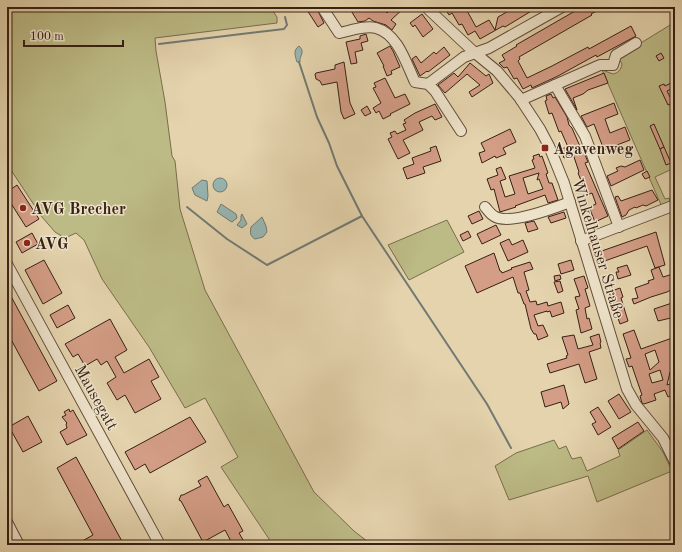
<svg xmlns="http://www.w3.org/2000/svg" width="682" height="552" viewBox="0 0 682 552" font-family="'Old Standard TT',serif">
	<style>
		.green { fill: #bcba85; stroke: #7a6d4c }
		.water { fill: #97b6b2; stroke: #717a73 }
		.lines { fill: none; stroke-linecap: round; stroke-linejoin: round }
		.stream { stroke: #717a73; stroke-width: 2 }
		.building { fill: #d49d86; stroke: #372014; fill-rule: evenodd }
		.minor-casing { stroke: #624d3a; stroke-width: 12 }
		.minor { stroke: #ede2ca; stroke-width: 10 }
		.poi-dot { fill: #8f2418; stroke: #ede2ca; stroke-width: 1.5 }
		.labels { text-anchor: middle; stroke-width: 3; stroke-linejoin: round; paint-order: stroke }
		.poi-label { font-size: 16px; font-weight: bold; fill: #372014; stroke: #ede2ca; text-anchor: start }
		.street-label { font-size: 16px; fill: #372014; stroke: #ede2ca }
	</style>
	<rect width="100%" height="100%" fill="#e4d3ad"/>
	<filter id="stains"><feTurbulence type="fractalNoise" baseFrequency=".005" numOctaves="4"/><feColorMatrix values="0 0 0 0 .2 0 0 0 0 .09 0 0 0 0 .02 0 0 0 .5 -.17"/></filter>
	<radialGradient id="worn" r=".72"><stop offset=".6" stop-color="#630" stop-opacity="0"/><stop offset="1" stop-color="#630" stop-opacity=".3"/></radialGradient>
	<g class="green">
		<path d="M7,7H270L277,17V23L155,38L156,51L165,102L172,156L175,161L180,209L205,290L314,492L354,531L372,545H273L221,467L238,457L205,398L185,408L149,347L102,279L84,240L76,233L65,238L55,232L42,217L7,164Z"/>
		<path d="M675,22V184L670,170L655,177L665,199L669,198L671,204L662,207L602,70L613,74C618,73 621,70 622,64L618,57Z"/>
		<path d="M447,220L464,252L409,280L388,245Z"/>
		<path d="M647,430L663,452L672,471L597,502L588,476L509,500L495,466L516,453L554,440L559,449L566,446L572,459L581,457L587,471L620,456L618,450Z"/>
	</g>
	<g class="water">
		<path d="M299,46C306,52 299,56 300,62H297C295,56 293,50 299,46Z"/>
		<circle cx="220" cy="185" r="7"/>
		<path d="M202,180L207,181L208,196L207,201L195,195L192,188Z"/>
		<path d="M221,204L236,214L237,218L232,222L230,221L217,212Z"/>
		<path d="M242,214L247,224L242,228L237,225L241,220V216Z"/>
		<path d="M262,217L266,226L267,232L263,237L255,239C250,236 250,233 251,227Z"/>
	</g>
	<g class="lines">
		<g class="stream">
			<path d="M279,7L281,10"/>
			<path d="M159,44L284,29L287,25L285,17"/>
			<path d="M299,62L317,117L329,143L337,166L362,216L487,404L511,448"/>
			<path d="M187,207L227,239L267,265L362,216"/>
		</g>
	</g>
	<g class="building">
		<path d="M305,7H316L324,23L318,27Z"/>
		<path d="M354,7H383L387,13L393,7H405L391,20L396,24L392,30L386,25L373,21L369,18L365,21L358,22L350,9Z"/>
		<path d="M444,7H465L476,27L489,20L495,30L498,17L512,9L516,7H538L505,27L503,26L480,39L475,31L468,35L462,24L459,25L452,13L449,15Z"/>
		<path d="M582,7H604L591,14L592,15L519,57L520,59L518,61L527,78L552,66L588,47L589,49L631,26L636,36L597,57L596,55L558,76L532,88L531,85L523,89L517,78L514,79L507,67L504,68L499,63L505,60L502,55L517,46L516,45Z"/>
		<path d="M422,14L433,29L423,37L415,25L413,27L410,23Z"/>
		<path d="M366,34L368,41L361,43L363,50L355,52L357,63L351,64L346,42L360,39V36Z"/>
		<path d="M390,46L393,51L400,67L391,71L392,74L387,76L383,66H384L377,53Z"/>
		<path d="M444,47L450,55L428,72L427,71L420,76L412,59L416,56L421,63L434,52L436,54Z"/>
		<path d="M661,53L664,58L659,61L656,56Z"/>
		<path d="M344,62L350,103L355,114L344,119L341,112L337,82L322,85L320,81L316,79L315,74L316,73L335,69V65Z"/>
		<path d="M470,63L486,76L489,74L493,83L472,97L469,92L480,85L467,74L445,93L438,85L454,73L458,77Z"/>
		<path d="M604,73L608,83L588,90L583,94L573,98L577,110L565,89Z"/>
		<path d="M385,78L395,98L405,94L410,104L390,114L391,115L383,119L379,111L376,113L373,108L381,103L373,88L376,87L374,83Z"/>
		<path d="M675,81V87L667,91L673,103L668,105L659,86L664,84L665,86Z"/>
		<path d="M551,94L553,98L555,97L567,117L569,125L572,128L582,151L583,150L588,162L585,163L608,216L595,222L589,207L596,204L592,193L587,195L578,173L579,172L573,154L564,158L561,149L568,147L561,131L559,132L552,113L549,114L545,101L547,100L546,96Z"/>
		<path d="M614,103L618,114L605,119L610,133L625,127L630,140L604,150L594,124L587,127L581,116Z"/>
		<path d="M435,104L442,117L435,120L432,116L419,122L423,130L403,140L410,153L398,159L388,139L392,137L390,133L395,131L397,134L406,130L403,124L406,123L404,120L415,113Z"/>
		<path d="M367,106L371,113L365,116L361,110Z"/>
		<path d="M654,124L664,147L660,149L650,126Z"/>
		<path d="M510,129L516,142L503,148L506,154L496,158L495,156L482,163L479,153L485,151L481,143Z"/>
		<path d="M436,146L441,161L423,167L425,173L407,179L403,168L414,164L412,158L431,151L430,148Z"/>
		<path d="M664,147L671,163L666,165L660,149Z"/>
		<path d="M539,154L540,157L542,156L548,173L546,174L549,183H552L558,200L548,203L545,195L515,206L516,207L500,212L494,189L491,190L487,179L498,175L496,169L501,167L506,179L500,181L505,197L515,194L509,176L535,168L532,160L534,159L533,156ZM539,173L537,180L539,179L543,189L528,194L523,178Z"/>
		<path d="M640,160L644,170L611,186L607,176L618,171L616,168L621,166L625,167Z"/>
		<path d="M647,171L650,177L645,179L642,174Z"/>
		<path d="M17,185L39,219L26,227L7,197V192Z"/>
		<path d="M652,190L658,200L646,206L643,205L636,208L635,207L629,210L626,215L622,217L615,197L618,196L621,201Z"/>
		<path d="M479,211L483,219L472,224L468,216Z"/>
		<path d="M564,212L566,218L551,223L548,217Z"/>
		<path d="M534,221L538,229L528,232L525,223Z"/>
		<path d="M496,225L501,235L482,244L477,234Z"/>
		<path d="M468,231L471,237L463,241L460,235Z"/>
		<path d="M656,232L665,265L655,268L647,246L599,263L596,253Z"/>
		<path d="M32,233L38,244L22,253L16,242Z"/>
		<path d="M509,239L512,245L523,240L528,252L508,261L500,243Z"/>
		<path d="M494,253L500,271H501L502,273L512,269L511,268L530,262L533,269L524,272L529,290L526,291L530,302L536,301L537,305L547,302L548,306L561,302L564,313L552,317L550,311L547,312V311L534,315L538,326L543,325L548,336L538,340L536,334H534L531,329L525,304H524L520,293H518L513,277L477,293L465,266Z"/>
		<path d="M44,260L62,293L43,304L25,270Z"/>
		<path d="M571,260L574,270L561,274L558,264Z"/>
		<path d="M627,265L631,275L618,279L616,272H619L617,268Z"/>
		<path d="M659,267L663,277L673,274L675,280L672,281L675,288L667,292L651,297L634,304L632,299L638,298L635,288L649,283L648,281L654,279L651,270Z"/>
		<path d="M560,275L561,279L555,281L554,276Z"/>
		<path d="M584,276L588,288L585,289L590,306L585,308L587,319L589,318L592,329L581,333L576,310L579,309L575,297L580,296L574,279Z"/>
		<path d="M560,281L563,291L558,293L554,282Z"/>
		<path d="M620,288L623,297L621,298L628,321L620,324L609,292Z"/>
		<path d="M7,289L57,381L39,391L7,332L12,330L7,320Z"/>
		<path d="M675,302V317L658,321L654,309Z"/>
		<path d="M68,305L75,318L57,328L50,315Z"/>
		<path d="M110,319L127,350L115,357L124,373L149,359L159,377L151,381L161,399L135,413L125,395L117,400L107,383L116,377L107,361L101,365L97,359L85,366L78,354L73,357L65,344Z"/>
		<path d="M634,330L641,349L675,337V343L672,344L675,353V371L670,372L667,385L675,382V394L668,397L665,390L654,394L656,400L644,404L642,403L640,396L642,395L632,366L629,367L626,359L631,358L623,334ZM655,350L659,362L650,370L645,354ZM660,370L663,380L652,383L649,374Z"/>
		<path d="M599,334L601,342L600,343L601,348L589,352L597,379L585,383L579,364L550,373L547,364L567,358L566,356L568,355L562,337L574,335L578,349L593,345L590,337Z"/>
		<path d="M564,385L569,404L563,409L561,402L545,407L541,392Z"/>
		<path d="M619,394L631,412L619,419L608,401Z"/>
		<path d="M598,407L611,427L598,435L592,424L596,422L590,412Z"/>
		<path d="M69,409L70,412L73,410L87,435L67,445L60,432L67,428L66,424L67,423L62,417L66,415L64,412Z"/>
		<path d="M28,416L42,442L23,452L12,432L7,435V428Z"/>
		<path d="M190,417L206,442L150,473L145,464L135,470L125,452Z"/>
		<path d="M638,422L644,431L618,449L612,438Z"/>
		<path d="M76,457L124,545H75L93,535L57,468Z"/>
		<path d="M207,476L224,507L228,504L243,531L239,533L246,545H233L225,530L203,542L181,501L179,500L181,495H183L201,486L198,481Z"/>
	</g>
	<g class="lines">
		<g class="minor-casing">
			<g id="minor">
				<path d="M322,7L339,33C350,31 365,25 376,28C398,34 406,63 415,82L428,84L435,91L461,131"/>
				<path d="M426,7L475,53L497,71L519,97L540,129L549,146L564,183L627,389L636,405L663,438L675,462"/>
				<path d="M428,84L464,57L489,48L562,7"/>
				<path d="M555,85L585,136L619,227"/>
				<path d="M521,100L600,65H613L616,55L636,43"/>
				<path d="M485,207C488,210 490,214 494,216C508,226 554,208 570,202"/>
				<path d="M581,241L675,205"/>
				<path d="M7,264L160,545"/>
				<path d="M7,522L19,545"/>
			</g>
		</g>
		<use href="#minor" class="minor"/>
	</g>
	<g class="poi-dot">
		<rect x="541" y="144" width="8" height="8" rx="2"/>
		<circle cx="23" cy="208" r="4"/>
		<circle cx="27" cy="243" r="4"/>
	</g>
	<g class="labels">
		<g class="poi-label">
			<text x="553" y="154">Agavenweg</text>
			<text x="31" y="214">AVG Brecher</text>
			<text x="35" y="249">AVG</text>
		</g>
		<g class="street-label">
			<text transform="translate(599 248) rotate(73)" y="6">Winkelhauser Straße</text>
			<text transform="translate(97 397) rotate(61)" y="6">Mausegatt</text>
		</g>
	</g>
	<rect width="682" height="552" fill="none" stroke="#e4d3ad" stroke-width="24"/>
	<rect x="8" y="8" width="666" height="536" fill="none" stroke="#372014" stroke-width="2"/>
	<rect x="12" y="12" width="658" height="528" fill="none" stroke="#372014"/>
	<path d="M24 40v6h99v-6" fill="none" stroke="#372014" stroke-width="2"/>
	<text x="30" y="40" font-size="12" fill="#372014" stroke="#ede2ca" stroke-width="3" paint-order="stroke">100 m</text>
	<rect width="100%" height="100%" filter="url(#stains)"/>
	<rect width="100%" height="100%" fill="url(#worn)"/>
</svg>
